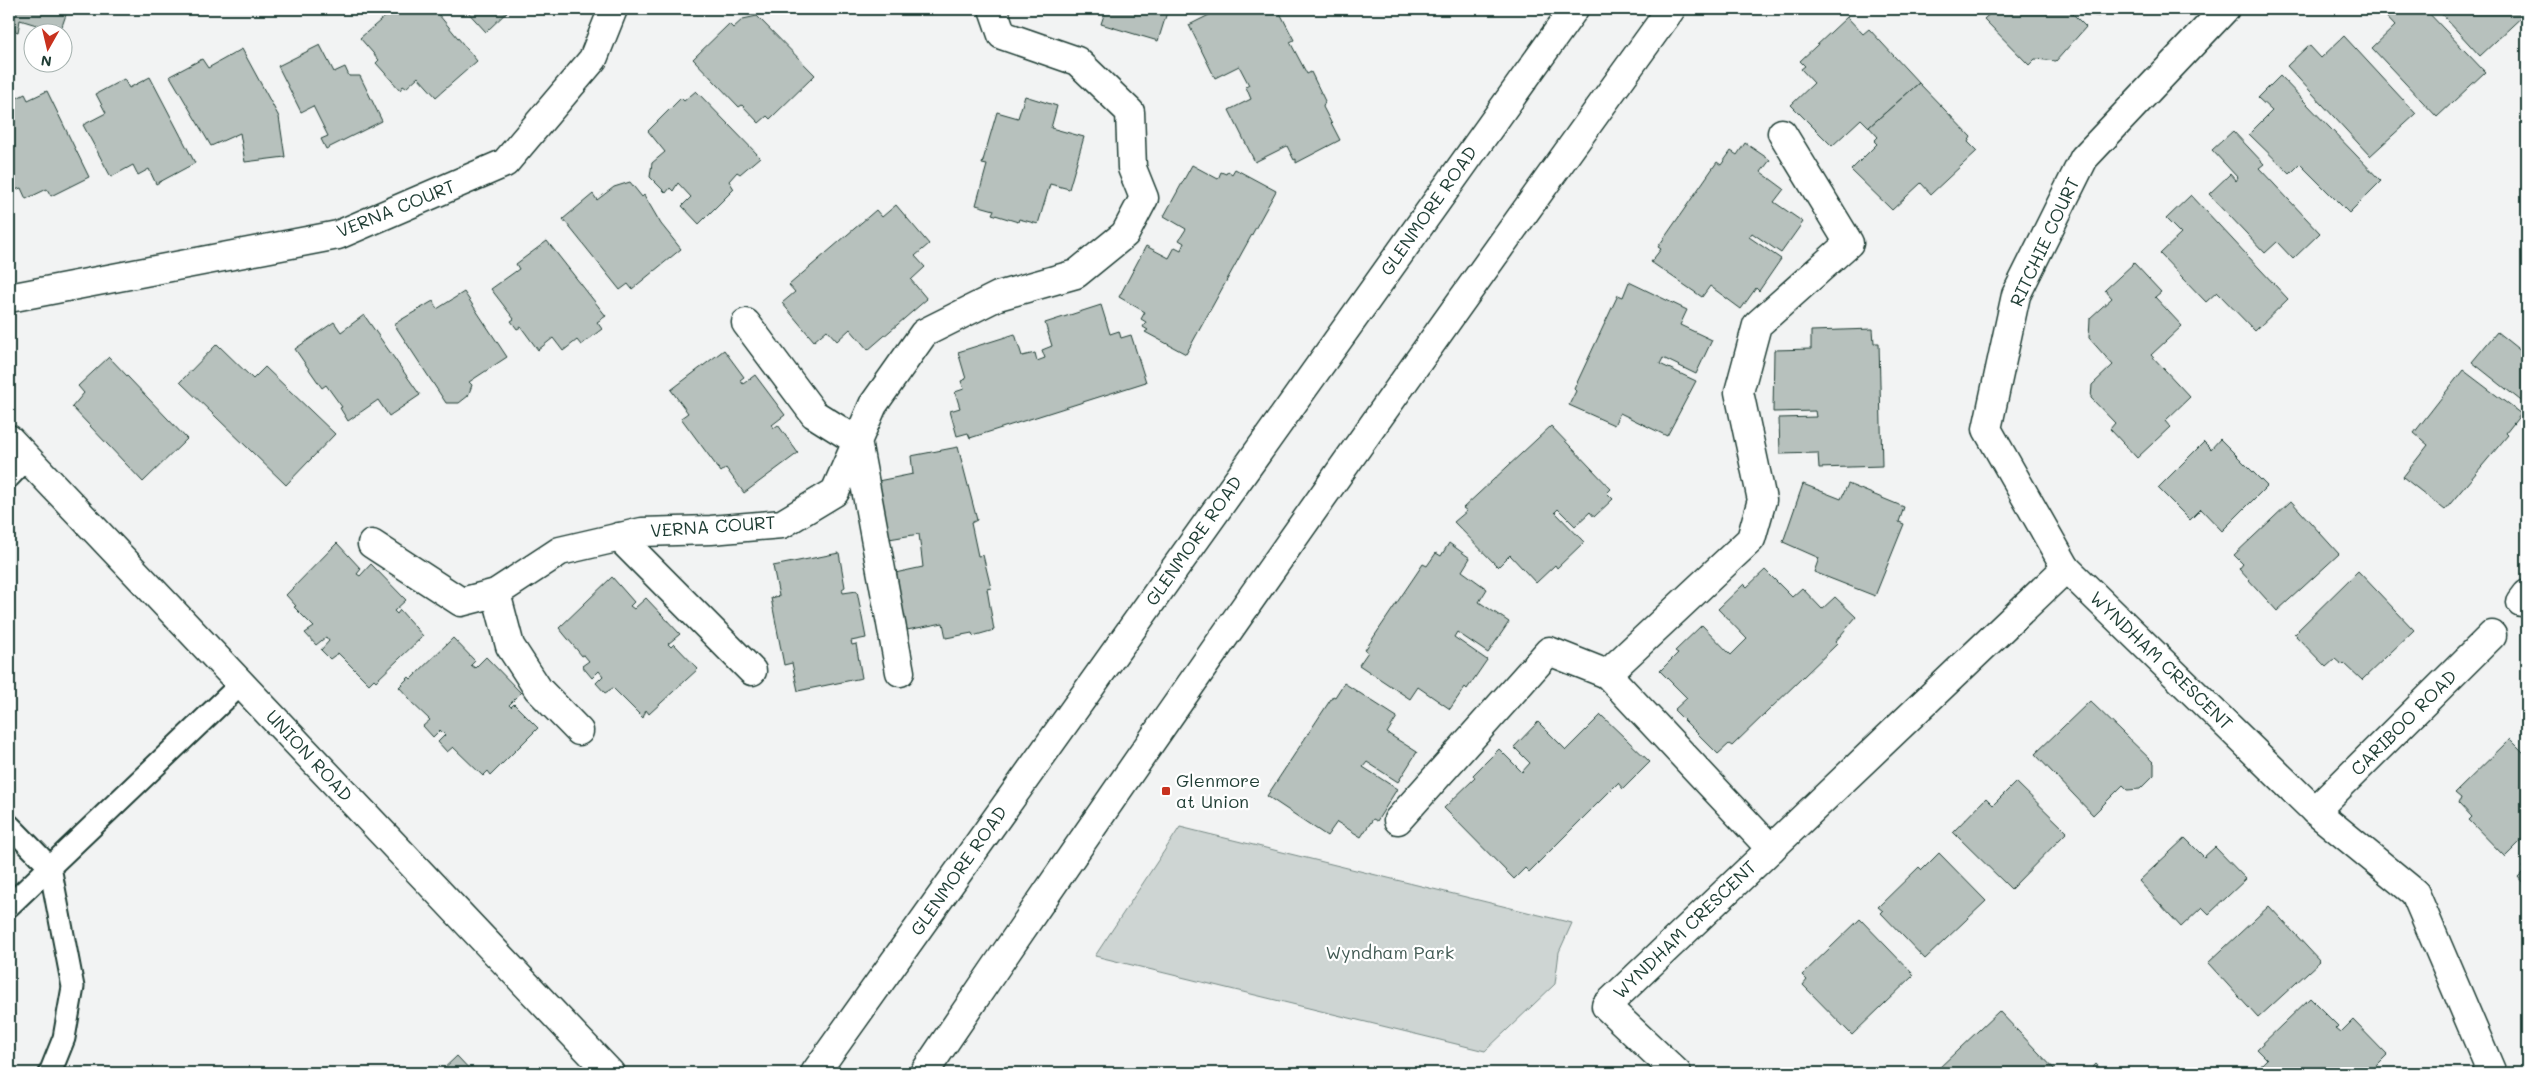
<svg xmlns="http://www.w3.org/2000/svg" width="2536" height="1082" viewBox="0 0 2536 1082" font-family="Mali,sans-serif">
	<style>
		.green { fill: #ced5d3; stroke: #768984 }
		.building { fill: #b7c1bd; stroke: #1f3d34 }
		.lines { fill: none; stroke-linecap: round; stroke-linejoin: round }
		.service-casing { stroke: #1f3d34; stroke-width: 25 }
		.minor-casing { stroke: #1f3d34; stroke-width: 31 }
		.tertiary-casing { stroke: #1f3d34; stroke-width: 31 }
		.secondary-casing { stroke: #1f3d34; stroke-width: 31 }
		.service { stroke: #fff; stroke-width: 21 }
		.minor { stroke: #fff; stroke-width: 28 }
		.tertiary { stroke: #fff; stroke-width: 28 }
		.secondary { stroke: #fff; stroke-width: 28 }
		.poi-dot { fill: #c8321e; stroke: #fff; stroke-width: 2 }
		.labels { text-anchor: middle; stroke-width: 4.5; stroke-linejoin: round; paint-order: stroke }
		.street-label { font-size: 18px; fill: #1f3d34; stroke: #fff }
		.poi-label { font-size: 18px; fill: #1f3d34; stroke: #fff; text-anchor: start }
		.park-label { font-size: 18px; fill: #425b54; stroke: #fff }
	</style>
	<rect width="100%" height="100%" fill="#f2f3f3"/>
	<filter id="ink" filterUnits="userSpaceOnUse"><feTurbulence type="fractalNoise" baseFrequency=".02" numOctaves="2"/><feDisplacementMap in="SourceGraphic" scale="10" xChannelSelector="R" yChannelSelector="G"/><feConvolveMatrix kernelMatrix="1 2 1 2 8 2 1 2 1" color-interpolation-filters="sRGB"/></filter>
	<g filter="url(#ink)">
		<path class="green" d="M1180,827L1572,923L1559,952L1555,984L1485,1051L1095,956Z"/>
		<g class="building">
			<path d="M9,9H68L60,32L20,20L18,32L9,29Z"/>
			<path d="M394,9H434L477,61L436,97L418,77L406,88L403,86L400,90L376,63L379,60L360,38Z"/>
			<path d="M465,9H510L486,32Z"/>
			<path d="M1106,9H1168L1158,41L1101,24Z"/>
			<path d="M1214,9H1278L1294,40L1290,42L1307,74L1311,72L1325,101L1323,107L1340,140L1296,163V159L1294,160L1287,146L1255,162L1229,110L1251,99L1246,87L1249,85L1239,66L1215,78L1189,25L1215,12Z"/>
			<path d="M1995,9H2068L2086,27L2056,61L2035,59L2029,65L1984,19Z"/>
			<path d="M2080,9H2106L2099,16L2086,15Z"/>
			<path d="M2379,9H2425L2485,72L2437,117L2372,48L2395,26Z"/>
			<path d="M2437,9H2525L2527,12L2480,56Z"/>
			<path d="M757,16L815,75L770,119L767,116L759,123L742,105L739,107L693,59L729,24L733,28L743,19Z"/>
			<path d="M1847,17L1863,34L1869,29L1919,83L1869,127L1861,119L1832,146L1791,105L1814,83L1801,69L1805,66L1800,61Z"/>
			<path d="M2344,36L2416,114L2370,156L2287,66L2309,45L2321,58Z"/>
			<path d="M320,45L334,72L345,67L349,76H360L382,121L326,149L321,139L328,136L313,106L301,112L278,66Z"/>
			<path d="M242,49L279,117L285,157L245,162L240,133L211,146L170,76L202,59L208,68Z"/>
			<path d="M2280,76L2381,181L2349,213L2300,164L2290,174L2249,134L2272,111L2258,98Z"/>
			<path d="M150,77L195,163L156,184L149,169L138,175L133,165L111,177L83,125L106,113L96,94L124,79L129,88Z"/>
			<path d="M1919,83L1971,137L1968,142L1977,151L1931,194L1921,183L1892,210L1851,170L1877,144L1874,141L1878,137L1869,127Z"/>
			<path d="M47,91L89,177L51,196L47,189L26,199L21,188L9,192V102L25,94L28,100Z"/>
			<path d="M696,91L760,157L740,174L737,172L729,181L734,189L699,224L682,206L691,197L678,183L673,191L670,188L666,193L650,177L652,163L665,152L648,131L681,98L684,101Z"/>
			<path d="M1025,96L1057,106L1051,128L1084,137L1069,189L1050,184L1038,224L1019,219L1018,222L992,214L994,210L976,205L987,165L982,164L997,112L1018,118Z"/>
			<path d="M2233,131L2264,164L2259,168L2320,233L2293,259L2277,242L2265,253L2209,194L2230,174L2236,181L2238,178L2212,150Z"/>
			<path d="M1745,143L1770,160L1761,172L1784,189L1774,202L1803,222L1781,253L1752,233L1749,237L1781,259L1759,291L1756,288L1741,309L1710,286L1702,297L1651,262L1661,249L1658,247L1717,162L1721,165L1731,151L1737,155Z"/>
			<path d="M1192,165L1218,179L1221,172L1226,174L1228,171L1232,174L1235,169L1276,191L1186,354L1145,332L1148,330L1143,327L1146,322L1141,319L1145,312L1119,297L1146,246L1169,258L1175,247L1181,250L1184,243L1179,240L1186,229L1164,216Z"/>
			<path d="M630,182L642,197L644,195L661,224L681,249L632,289L628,284L620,290L563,219L593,194L597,200L614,187Z"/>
			<path d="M2191,195L2288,299L2255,331L2217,292L2206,302L2160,254L2181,234L2166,219Z"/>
			<path d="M896,205L929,244L915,256L925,267L911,280L927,299L868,350L850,329L837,341L827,330L814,341L782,303L795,292L789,285L876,210L882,217Z"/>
			<path d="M547,241L606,316L597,322L602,329L581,345L577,340L563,351L553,338L538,350L521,327L517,329L511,321L514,319L491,289L519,269L516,264Z"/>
			<path d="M2134,263L2161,292L2155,297L2182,326L2151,355L2190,397L2165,421L2170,427L2137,458L2110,429L2115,423L2091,398L2092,385L2113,365L2089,338L2090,318L2112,298L2105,290Z"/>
			<path d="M1629,282L1687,310L1680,325L1712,340L1696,374L1663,358L1660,364L1696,381L1667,436L1620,413L1614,425L1569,405L1576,391L1574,389L1618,295L1623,297Z"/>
			<path d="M464,292L507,357L469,382L472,385L468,396L459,403H446L394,324L433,301L437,309Z"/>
			<path d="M1101,305L1110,334L1119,331L1121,338L1131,335L1146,382L970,438L968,433L957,436L950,411L960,408L955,392L964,389L961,381L966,379L958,352L1015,334L1022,356L1035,353L1037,361L1045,358L1042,350L1052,346L1045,323Z"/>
			<path d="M364,315L420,395L389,416L378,400L348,421L340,408L342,407L326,385L322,388L295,349L334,322L341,332Z"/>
			<path d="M1873,329L1874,343H1879L1882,466L1819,468L1818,453L1780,454L1779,418L1816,417L1815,411L1773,412L1774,350L1811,349V331Z"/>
			<path d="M2497,332L2527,356V401L2525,404L2472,362Z"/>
			<path d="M217,344L253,379L265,367L335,434L286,485L180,382Z"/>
			<path d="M724,350L744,377L740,380L743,384L755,375L785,415L772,425L774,428L778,425L798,453L744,493L726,468L721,472L681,418L688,413L671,390Z"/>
			<path d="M109,357L187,439L143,482L72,407L84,393L78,386Z"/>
			<path d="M2463,370L2521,414L2506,433L2508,435L2445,510L2403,477L2428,445L2414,433Z"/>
			<path d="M1551,426L1611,489L1607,493L1613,499L1594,517L1590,512L1575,526L1558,509L1555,512L1584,542L1557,568L1555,565L1536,583L1510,555L1498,567L1454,522L1467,511L1463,508Z"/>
			<path d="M2220,439L2267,486L2222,531L2201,509L2190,520L2158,488L2204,442L2211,449Z"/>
			<path d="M958,447L977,520L971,523L978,556L983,555L991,588L987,589L994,630L973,636L972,633L946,638L943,623L907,630L895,573L923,567L919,534L889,539L878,481L913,474L911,456Z"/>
			<path d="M1803,484L1841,499L1848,484L1904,507L1899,522L1904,524L1875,596L1814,572L1819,558L1783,542Z"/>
			<path d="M2291,501L2339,554L2277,611L2239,569L2243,564L2234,555Z"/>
			<path d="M337,543L361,569L357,574L360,576L371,564L406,600L394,611L397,614L400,610L423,636L376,681L374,679L369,684L338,653L330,659L321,650L329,641L326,637L316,645L305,633L314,627L294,607L296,606L286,595Z"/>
			<path d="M1449,543L1470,558L1462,571L1487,589L1479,602L1509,622L1488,653L1457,632L1454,637L1487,660L1467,689L1465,687L1450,709L1418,687L1410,699L1359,665L1368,652L1365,650L1423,564L1427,566L1436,553L1441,556Z"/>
			<path d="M839,553L845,587L842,589L843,593L857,591L866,638L851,641L852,645L856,644L862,678L798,691L792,663L784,665L771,598L779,596L773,566Z"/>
			<path d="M1765,570L1792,597L1802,588L1822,609L1835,597L1856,617L1835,642L1837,644L1732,746L1729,744L1718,754L1674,710L1687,698L1660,671L1678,653L1675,651L1702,625L1731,655L1747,639L1718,609L1744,584L1747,587Z"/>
			<path d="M2358,571L2414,630L2362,680L2344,663L2342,665L2335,659L2326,667L2294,634Z"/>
			<path d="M612,577L634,602L630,606L634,609L646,598L680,634L668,644L671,647L674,644L698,669L649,714L646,710L643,718L613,688L605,693L596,683L603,676L599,671L592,678L582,666L589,661L584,655L582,656L559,628Z"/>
			<path d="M453,638L475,661L471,665L475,668L486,657L521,693L509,705L511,707L514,704L538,728L491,775L488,771L483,776L453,747L447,752L438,742L445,735L440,730L433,737L423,726L430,720L409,700L410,699L399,687L409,677L411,679Z"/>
			<path d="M1344,683L1397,717L1387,733L1417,752L1398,782L1367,762L1363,767L1397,789L1377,821L1373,819L1361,837L1337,822L1327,836L1267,796L1333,696L1335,697Z"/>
			<path d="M2090,701L2154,763V775L2140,789L2128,790L2123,785L2093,815L2035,754Z"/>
			<path d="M1601,715L1650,762L1623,789L1618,783L1529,872L1525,868L1514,879L1444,808L1475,778L1473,775L1499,749L1522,772L1530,763L1514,747L1538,722L1566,750Z"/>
			<path d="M2510,739L2527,756V835L2505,857L2469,820L2472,817L2459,803L2461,798L2455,793Z"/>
			<path d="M2016,782L2067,832L2011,889L1953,832L1986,798L1993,805Z"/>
			<path d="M2185,838L2204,857L2215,847L2246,879L2209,914L2202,907L2181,927L2139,881Z"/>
			<path d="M1939,853L1986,901L1925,959L1881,913L1883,911L1878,907L1919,867L1922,870Z"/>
			<path d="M2527,863V888L2518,877L2525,870L2522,867Z"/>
			<path d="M2269,906L2320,961L2258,1018L2208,963Z"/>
			<path d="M1860,919L1914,975L1852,1035L1803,985L1807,980L1802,975Z"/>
			<path d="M2310,998L2338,1026L2335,1029L2340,1033L2353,1020L2387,1055L2369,1073H2262V1064L2267,1059L2257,1049Z"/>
			<path d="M1999,1011L2057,1072L1942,1073L1938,1069Z"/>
			<path d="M457,1056L473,1073H439Z"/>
			<path d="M2096,1064L2105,1073H2087Z"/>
		</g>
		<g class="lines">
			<g class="service-casing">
				<g id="service">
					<path d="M9,477L27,458"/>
					<path d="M9,825L50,867L73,987L64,1038L50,1073"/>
					<path d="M9,906L241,684"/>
				</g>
			</g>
			<g class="minor-casing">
				<g id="minor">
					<path d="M9,298L338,235L505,163L593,59L613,9"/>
					<path d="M746,323L814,414L857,441L900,672"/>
					<path d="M619,537L752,671"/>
					<path d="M372,544L461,602L496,593L560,551L642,532L711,530L782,524L835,492L873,405L924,333L998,296L1076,274L1125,234L1144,198L1132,168L1130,112L1077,61L1002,35L993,9"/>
					<path d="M2066,568L1987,429L2016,295L2084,158L2225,9"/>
					<path d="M496,593L510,646L538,689L579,731"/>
					<path d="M2521,602L2527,594"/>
					<path d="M2315,811L2492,635"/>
					<path d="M1398,820L1549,651L1607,674"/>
					<path d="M1771,849L1607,674L1751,539L1762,500L1739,392L1757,325L1849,243L1782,133"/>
					<path d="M1677,1073L1606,1006L2066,568L2315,811L2415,893L2492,1073"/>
				</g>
			</g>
			<g class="tertiary-casing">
				<path id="tertiary" d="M9,439L610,1073"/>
			</g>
			<g class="secondary-casing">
				<g id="secondary">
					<path d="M815,1073L1574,9"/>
					<path d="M924,1073C1167,714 1417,360 1671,9"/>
				</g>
			</g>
			<use href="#service" class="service"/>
			<use href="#minor" class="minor"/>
			<use href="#tertiary" class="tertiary"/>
			<use href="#secondary" class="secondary"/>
		</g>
	</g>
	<rect class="poi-dot" x="1161" y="786" width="10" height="10" rx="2.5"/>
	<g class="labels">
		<g class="street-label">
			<text transform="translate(396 209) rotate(-22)" y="6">VERNA COURT</text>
			<text transform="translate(1429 211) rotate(-55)" y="6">GLENMORE ROAD</text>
			<text transform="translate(2045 242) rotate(-65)" y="6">RITCHIE COURT</text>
			<text transform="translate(713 527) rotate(-4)" y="6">VERNA COURT</text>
			<text transform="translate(1194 541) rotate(-55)" y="6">GLENMORE ROAD</text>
			<text transform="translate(2161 661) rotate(44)" y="6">WYNDHAM CRESCENT</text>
			<text transform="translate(2404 723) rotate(-45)" y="6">CARIBOO ROAD</text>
			<text transform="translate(309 756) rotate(47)" y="6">UNION ROAD</text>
			<text transform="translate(959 871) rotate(-55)" y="6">GLENMORE ROAD</text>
			<text transform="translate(1685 930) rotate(-44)" y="6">WYNDHAM CRESCENT</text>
		</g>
		<g class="poi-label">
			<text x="1176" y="787">Glenmore<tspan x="1176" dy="21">at Union</tspan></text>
		</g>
		<g class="park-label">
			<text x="1390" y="959">Wyndham Park</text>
		</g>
	</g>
	<rect width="2536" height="1082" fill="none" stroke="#fff" stroke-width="30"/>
	<rect x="15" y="15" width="2506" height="1052" fill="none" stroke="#1f3d34" stroke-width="2" filter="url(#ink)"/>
	<g transform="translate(48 48) rotate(188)"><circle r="24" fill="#ffffff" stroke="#a5b1ae"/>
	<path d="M0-4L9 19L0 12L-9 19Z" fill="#c8321e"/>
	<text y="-8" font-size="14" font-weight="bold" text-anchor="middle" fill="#1f3d34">N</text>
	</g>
</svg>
